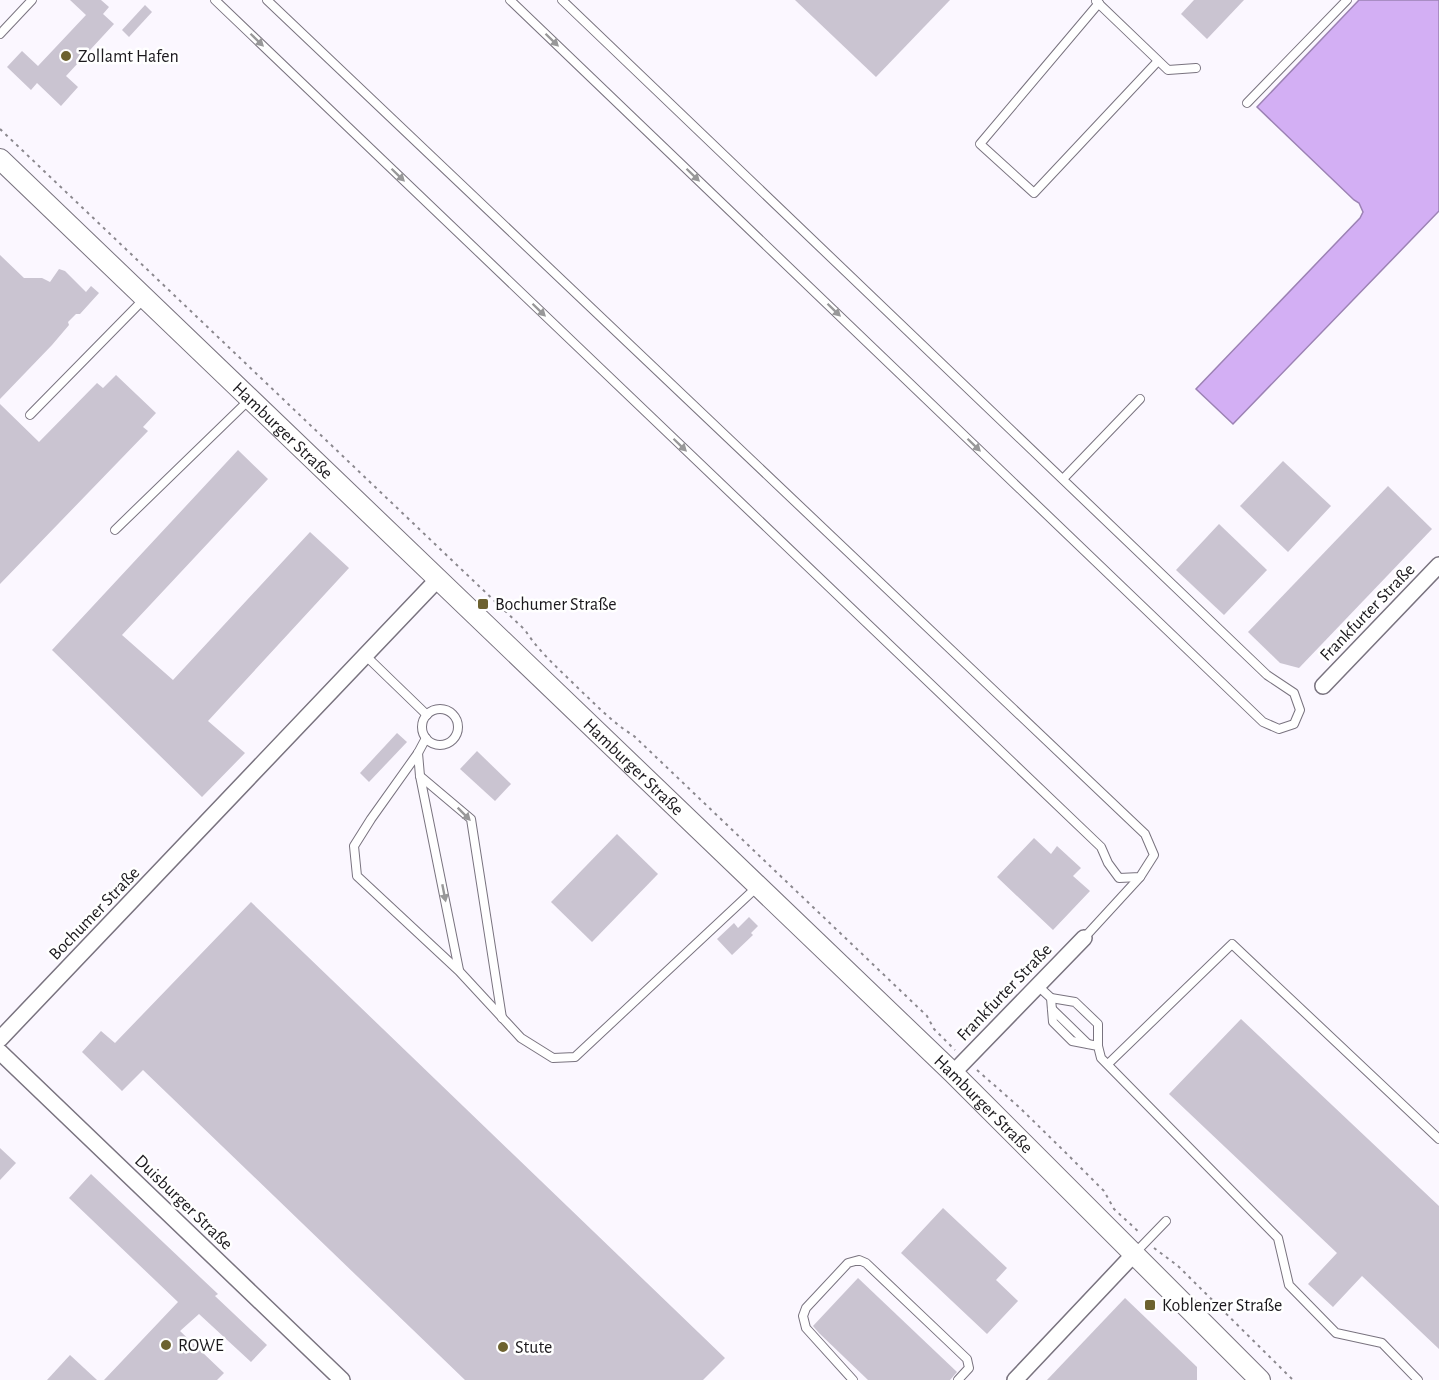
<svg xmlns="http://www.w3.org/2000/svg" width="1439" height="1380" viewBox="0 0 1439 1380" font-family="'Alegreya Sans',sans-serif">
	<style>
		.water { fill: #d3aff4; stroke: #9c82b4; stroke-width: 1.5 }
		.building { fill: #cac4d1 }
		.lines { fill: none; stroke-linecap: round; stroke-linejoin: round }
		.service-casing { stroke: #79737f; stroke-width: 10 }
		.minor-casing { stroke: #79737f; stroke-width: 18 }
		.tertiary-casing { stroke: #79737f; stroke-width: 22 }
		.path { stroke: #8b888e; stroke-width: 2; stroke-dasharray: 3 4.5; stroke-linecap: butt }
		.service { stroke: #fff; stroke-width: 8 }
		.minor { stroke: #fff; stroke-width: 15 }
		.tertiary { stroke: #fff; stroke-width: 20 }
		.oneway { fill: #989899 }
		.poi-dot { fill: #6d622f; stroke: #fff; stroke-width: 2 }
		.labels { text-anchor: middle; stroke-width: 5; stroke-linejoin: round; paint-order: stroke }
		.poi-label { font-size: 18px; fill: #1b191d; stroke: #fff; text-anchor: start }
		.street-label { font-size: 18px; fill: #1b191d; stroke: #fff }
	</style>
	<rect width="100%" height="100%" fill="#fbf7ff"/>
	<path class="water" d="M1359,0H1439V211L1233,424L1196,389L1360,218L1363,212L1359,203L1354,200L1257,107Z"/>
	<g class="building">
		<path d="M70,0H101L109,7L103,14L114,24L66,76L78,87L61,106L37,83L31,90L7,67L22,51L38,66L86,15Z"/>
		<path d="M795,0H950L876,77Z"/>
		<path d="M1194,0H1244L1207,39L1181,14Z"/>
		<path d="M145,5L152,12L129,37L122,30Z"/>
		<path d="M0,255L24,278H42L50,282L59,269L65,271L86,292L91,286L99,293L80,314H76L68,322L69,325L52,345L0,399Z"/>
		<path d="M116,375L156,413L143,427L148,431L0,584V404L39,442L97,383L103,388Z"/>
		<path d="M238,450L268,479L122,635L173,680L310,532L349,568L208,721L245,753L202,797L52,650Z"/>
		<path d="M1283,461L1331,506L1288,552L1240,506Z"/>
		<path d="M1388,486L1432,529L1299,668L1280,663L1248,632Z"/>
		<path d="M1219,524L1267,570L1224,615L1176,570Z"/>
		<path d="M397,733L407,742L369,782L360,773Z"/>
		<path d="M477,751L511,784L495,801L460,769Z"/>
		<path d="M617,834L658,874L592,942L551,902Z"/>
		<path d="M1034,838L1051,854L1057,846L1081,868L1073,876L1090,891L1053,930L997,877Z"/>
		<path d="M251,902L725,1358L703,1380H465L143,1070L122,1091L82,1052L101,1031L115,1043Z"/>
		<path d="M749,917L758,926L751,933L753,935L732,955L717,939L734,923L738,928Z"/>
		<path d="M1241,1019L1439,1206V1349L1362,1276L1333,1307L1308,1284L1337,1253L1169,1094Z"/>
		<path d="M0,1148L16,1163L0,1180Z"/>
		<path d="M91,1174L201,1278L218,1294L215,1296L267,1345L251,1362L199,1314L180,1331L224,1373L217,1380H104L178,1302L69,1198Z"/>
		<path d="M943,1208L1007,1268L996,1280L1018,1301L987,1334L901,1253Z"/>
		<path d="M858,1278L957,1372L950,1380H868L819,1333L813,1326Z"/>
		<path d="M1125,1298L1197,1367V1380H1047Z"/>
		<path d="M70,1355L97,1380H47Z"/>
	</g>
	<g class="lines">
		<g class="service-casing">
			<g id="service">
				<path d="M215,0L1101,847L1108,863L1119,878L1140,877L1154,855L1145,834L267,0"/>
				<path d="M510,0L1263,722L1279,729L1294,724L1300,710L1294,693L1267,675L562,0"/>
				<path d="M1096,1L1168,70L1196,68"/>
				<path d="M1099,3L980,144L1034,193L1158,61"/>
				<path d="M0,34L32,0"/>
				<path d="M1247,103L1347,0"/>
				<path d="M30,415L144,299"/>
				<path d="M1063,479L1140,399"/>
				<path d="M115,530L249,400"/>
				<path d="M366,656L427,715"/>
				<circle cx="440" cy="727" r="18"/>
				<path d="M426,738L418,753L371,819L354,846L357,876L459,971L521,1038L553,1058L575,1057L757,887"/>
				<path d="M418,753L420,776L459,970"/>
				<path d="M420,776L471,819L502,1018"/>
				<path d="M1084,938L1140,877"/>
				<path d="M1038,986L1051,998L1053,1022L1072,1041L1098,1046L1101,1058L1278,1238L1289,1285L1336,1333L1382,1343L1418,1380"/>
				<path d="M1051,998L1075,1002L1098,1024V1046"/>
				<path d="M1052,1009L1088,1044"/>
				<path d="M1108,1064L1232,944L1439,1139"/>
				<path d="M1135,1253L1166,1221"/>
				<path d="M853,1380L806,1328L803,1316L806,1308L848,1263L859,1260L866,1263L967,1359L969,1368L958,1380"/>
			</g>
		</g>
		<g class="minor-casing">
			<g id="minor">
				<path d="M1323,686L1439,565"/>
				<path d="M0,1039L438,579"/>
				<path d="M0,1052L342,1380"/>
				<path d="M953,1073L1084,938"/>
				<path d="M1015,1380L1134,1254"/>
			</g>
		</g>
		<g class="tertiary-casing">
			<g id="tertiary">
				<path id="s1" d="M0,159L953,1073L1260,1380"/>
			</g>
		</g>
		<g class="path">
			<path d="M0,129L525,630C539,652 559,669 578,688C596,705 613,723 634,736L927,1016L934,1029L955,1050"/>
			<path d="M977,1070L1019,1107L1065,1152L1104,1191L1114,1209L1140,1233"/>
			<path d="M1154,1248L1178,1266L1293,1380"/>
		</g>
		<use href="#service" class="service"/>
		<use href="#minor" class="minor"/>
		<use href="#tertiary" class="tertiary"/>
	</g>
	<defs><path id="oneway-solid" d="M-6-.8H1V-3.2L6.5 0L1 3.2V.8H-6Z" transform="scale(1.5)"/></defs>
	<g class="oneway">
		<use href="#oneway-solid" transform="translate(257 40) rotate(44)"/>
		<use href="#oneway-solid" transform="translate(552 40) rotate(44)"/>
		<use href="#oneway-solid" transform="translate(398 175) rotate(44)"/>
		<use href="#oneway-solid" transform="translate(693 175) rotate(44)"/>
		<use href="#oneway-solid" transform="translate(539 310) rotate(44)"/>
		<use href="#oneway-solid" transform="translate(834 310) rotate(44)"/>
		<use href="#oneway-solid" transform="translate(680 445) rotate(44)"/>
		<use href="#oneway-solid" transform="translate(974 445) rotate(44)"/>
		<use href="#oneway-solid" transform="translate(464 814) rotate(45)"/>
		<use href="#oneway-solid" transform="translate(444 893) rotate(79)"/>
	</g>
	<g class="poi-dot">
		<circle cx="66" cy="56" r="6"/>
		<rect x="477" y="598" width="12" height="12" rx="3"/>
		<rect x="1144" y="1299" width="12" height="12" rx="3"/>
		<circle cx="166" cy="1345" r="6"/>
		<circle cx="503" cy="1347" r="6"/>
	</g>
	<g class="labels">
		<g class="poi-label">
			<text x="78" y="62">Zollamt Hafen</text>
			<text x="495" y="610">Bochumer Straße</text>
			<text x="1162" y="1311">Koblenzer Straße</text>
			<text x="178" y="1351">ROWE</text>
			<text x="515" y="1353">Stute</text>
		</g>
		<g class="street-label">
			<text dy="6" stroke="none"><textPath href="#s1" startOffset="392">Hamburger Straße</textPath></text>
			<text transform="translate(1367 612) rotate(-46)" y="6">Frankfurter Straße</text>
			<text dy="6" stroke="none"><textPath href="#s1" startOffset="878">Hamburger Straße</textPath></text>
			<text transform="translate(94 913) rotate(-46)" y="6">Bochumer Straße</text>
			<text transform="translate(1004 992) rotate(-46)" y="6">Frankfurter Straße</text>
			<text dy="6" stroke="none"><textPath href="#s1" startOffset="1364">Hamburger Straße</textPath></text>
			<text transform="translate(184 1202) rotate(44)" y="6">Duisburger Straße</text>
		</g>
	</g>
</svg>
